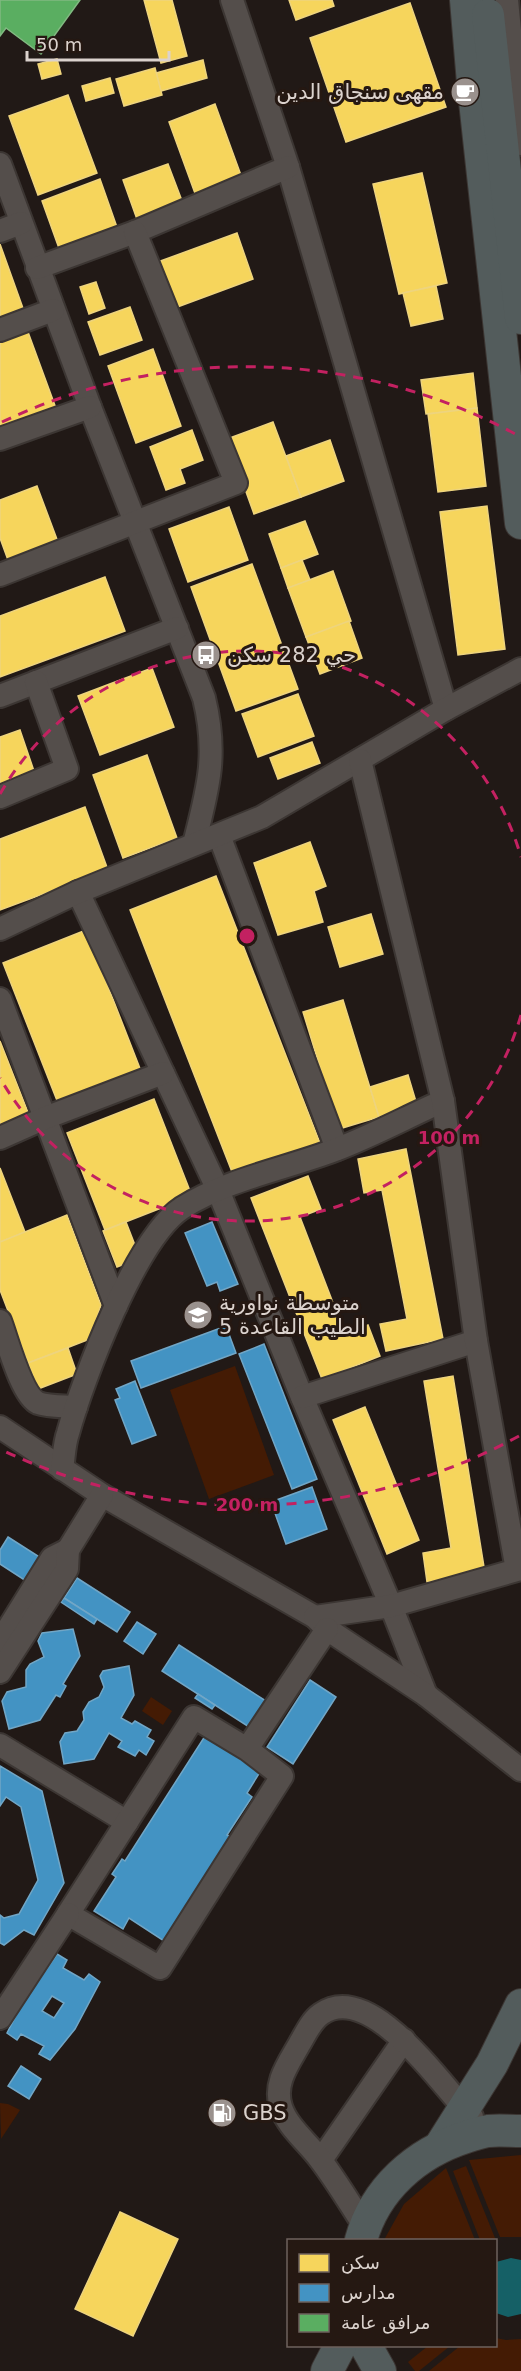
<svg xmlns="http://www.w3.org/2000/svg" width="521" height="2371" viewBox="0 0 521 2371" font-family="'DejaVu Sans',Cairo,sans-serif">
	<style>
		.green { fill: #441b04 }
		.water { fill: #156066 }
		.homes { fill: #f6d55c; stroke: #eed47e; stroke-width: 1.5 }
		.schools { fill: #4393c3; stroke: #71a6c6; stroke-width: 1.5; fill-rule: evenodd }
		.public { fill: #5aae61; stroke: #81b981; stroke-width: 1.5 }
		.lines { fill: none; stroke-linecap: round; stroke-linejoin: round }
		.minor-casing { stroke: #3c3633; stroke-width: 26 }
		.highway-casing { stroke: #3c3633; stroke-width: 34 }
		.minor { stroke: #544e4b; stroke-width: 22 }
		.highway { stroke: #535c5c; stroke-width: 32 }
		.ring { fill: none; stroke: #c32161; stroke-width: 3; stroke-dasharray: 10 8 }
		.labels { text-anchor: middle; stroke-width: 6; stroke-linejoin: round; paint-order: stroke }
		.poi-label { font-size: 21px; fill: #dbd2cd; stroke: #251812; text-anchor: start }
		.centre { fill: #c32161; stroke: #251812; stroke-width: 3 }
		.ring-label { font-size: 18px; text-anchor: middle; font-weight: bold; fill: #c32161; stroke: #251812; stroke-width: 6; stroke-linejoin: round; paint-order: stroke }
	</style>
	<rect width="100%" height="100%" fill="#211916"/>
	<g class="green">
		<path d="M235,1366L274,1475L209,1499L170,1390Z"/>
		<path d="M151,1697L172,1711L163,1725L142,1711Z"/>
		<path d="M0,2103L8,2104L20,2110L1,2139Z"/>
		<path d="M521,2155V2237H500L469,2160Z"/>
		<path d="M466,2166L497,2243H496V2240H480L453,2171Z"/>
		<path d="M446,2168L475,2240H384L404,2204Z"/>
		<path d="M496,2338L506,2340L521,2339V2371H429L460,2346H496Z"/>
		<path d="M428,2346H450L419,2371H415L408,2362Z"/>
	</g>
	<path class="water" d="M511,2258L521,2260V2314L508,2317L496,2313V2262Z"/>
	<g class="homes">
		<path d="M144,0H172L187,56L161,63Z"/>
		<path d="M289,0H332L334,6L296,20Z"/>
		<path d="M410,3L446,107L346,142L310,38Z"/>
		<path d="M57,59L61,74L42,79L38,64Z"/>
		<path d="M203,60L207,78L161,91L156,73Z"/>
		<path d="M155,68L162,95L124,106L116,79Z"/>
		<path d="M110,78L114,93L86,101L82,86Z"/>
		<path d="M68,95L97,173L38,195L9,116Z"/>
		<path d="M215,104L242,178L196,196L169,122Z"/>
		<path d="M168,164L184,206L138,222L123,180Z"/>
		<path d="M422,173L447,283L399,294L373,184Z"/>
		<path d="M100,179L118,230L60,251L42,201Z"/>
		<path d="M237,233L253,279L172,309L155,263Z"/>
		<path d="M0,244L24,311L0,320Z"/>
		<path d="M96,282L105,308L89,314L80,287Z"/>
		<path d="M436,286L443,319L411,326L403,293Z"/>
		<path d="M130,307L142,340L100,355L88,322Z"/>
		<path d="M28,332L57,411L0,432V342Z"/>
		<path d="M153,349L181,426L136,443L108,366Z"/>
		<path d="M473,373L477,408L426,414L421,380Z"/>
		<path d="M477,408L486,486L438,492L428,414Z"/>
		<path d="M273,422L301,497L254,514L227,439Z"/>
		<path d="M192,430L203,460L180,469L185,483L166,490L150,447Z"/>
		<path d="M330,440L344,481L301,497L286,456Z"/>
		<path d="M37,486L58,542L8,560L0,538V500Z"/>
		<path d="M487,506L505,649L458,655L440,512Z"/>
		<path d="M229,507L248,560L188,582L169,529Z"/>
		<path d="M305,521L318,554L281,568L269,534Z"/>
		<path d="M302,560L310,580L288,588L281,568Z"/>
		<path d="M252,564L298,689L236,711L191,587Z"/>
		<path d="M333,571L351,621L306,637L288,588Z"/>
		<path d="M105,577L125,631L0,677V616Z"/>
		<path d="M349,621L362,658L320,674L306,637Z"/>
		<path d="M152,668L174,727L100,755L78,696Z"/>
		<path d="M298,694L314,736L258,757L242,714Z"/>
		<path d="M20,730L35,774L0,787V737Z"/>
		<path d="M312,742L320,763L278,779L270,758Z"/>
		<path d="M147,755L177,838L123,858L93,775Z"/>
		<path d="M85,807L108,870L0,910V839Z"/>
		<path d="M310,842L326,886L314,891L323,922L278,935L254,863Z"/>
		<path d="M216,876L320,1143L234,1177L130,910Z"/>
		<path d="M371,914L383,954L340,967L328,927Z"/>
		<path d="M86,930L141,1071L58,1103L3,963Z"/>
		<path d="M343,1000L379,1117L339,1129L303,1012Z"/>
		<path d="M0,1041L31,1120L0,1132Z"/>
		<path d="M408,1075L417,1105L379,1117L370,1087Z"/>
		<path d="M154,1099L192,1196L105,1230L67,1133Z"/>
		<path d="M406,1149L443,1339L386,1351L380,1324L407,1319L382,1190L364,1193L358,1159Z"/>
		<path d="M0,1168L25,1232L0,1242Z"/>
		<path d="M308,1176L321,1209L300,1217L345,1334L368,1325L380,1356L322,1379L251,1198Z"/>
		<path d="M67,1215L101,1305L90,1339L28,1363L0,1290V1242Z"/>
		<path d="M126,1222L140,1258L117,1267L103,1231Z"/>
		<path d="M68,1348L77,1374L38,1389L28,1363Z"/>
		<path d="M453,1376L485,1573L427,1582L423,1553L451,1548L424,1381Z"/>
		<path d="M365,1407L419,1540L387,1554L333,1420Z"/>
		<path d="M120,2212L178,2239L133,2336L75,2309Z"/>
	</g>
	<g class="schools">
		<path d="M212,1222L238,1284L220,1291L217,1282L207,1286L185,1233Z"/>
		<path d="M226,1326L236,1353L141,1388L131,1361Z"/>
		<path d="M264,1344L317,1479L292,1489L239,1354Z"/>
		<path d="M135,1381L156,1435L132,1444L115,1400L120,1398L116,1389Z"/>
		<path d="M312,1487L327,1529L286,1544L271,1502Z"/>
		<path d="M8,1537L41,1558L26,1581L0,1564V1550Z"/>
		<path d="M77,1578L130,1612L117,1632L64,1598Z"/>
		<path d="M64,1598L97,1619L94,1624L61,1602Z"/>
		<path d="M137,1622L156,1634L143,1654L124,1641Z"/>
		<path d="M73,1629L80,1656L63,1684L66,1686L60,1697L56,1695L40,1720L9,1729L2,1701L7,1692L26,1687V1670L30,1664L44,1657L38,1641L42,1633Z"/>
		<path d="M179,1645L266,1701L249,1727L162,1671Z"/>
		<path d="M129,1666L134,1695L121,1718L132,1724L135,1721L151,1730L147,1737L154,1741L146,1755L139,1750L135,1756L118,1747L122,1741L109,1733L94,1759L64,1764L60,1742L65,1733L77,1731L84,1720L83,1712L89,1702L99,1697L104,1687L100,1676L103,1671Z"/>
		<path d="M310,1680L336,1697L293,1764L267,1747Z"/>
		<path d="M198,1694L215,1705L212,1709L195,1698Z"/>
		<path d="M205,1736L260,1772L247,1793L252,1797L227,1835L231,1837L164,1941L129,1918L123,1929L94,1911L116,1877L112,1874L122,1859L125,1861Z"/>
		<path d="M0,1766L42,1791L64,1883L34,1935L24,1930L4,1945L0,1943V1915L4,1918L19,1914L38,1880L21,1807L6,1797L0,1806Z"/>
		<path d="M57,1954L67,1960L63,1968L84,1980L89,1974L100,1982L75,2029L50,2060L39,2054L44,2046L21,2034L17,2040L7,2033L22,2004ZM52,1996L64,2003L54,2018L42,2011Z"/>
		<path d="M21,2066L41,2079L29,2099L8,2086Z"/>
	</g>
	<path class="public" d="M0,0H80L41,54L6,28L0,36Z"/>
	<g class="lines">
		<g class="minor-casing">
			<g id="minor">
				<path d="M232,0L288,167L446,709"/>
				<path d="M507,0L521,144"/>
				<path d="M0,164L90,407L204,698C218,755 208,789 194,844"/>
				<path d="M0,231L21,223"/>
				<path d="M37,268L135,232L288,167"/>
				<path d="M0,330L53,310"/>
				<path d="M0,439L90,407"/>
				<path d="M0,575L236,483L135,232"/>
				<path d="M0,696L177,628"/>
				<path d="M0,797L67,769L36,682"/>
				<path d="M219,835L337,1149"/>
				<path d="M78,892L218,1190L302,1397L391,1606L426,1695"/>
				<path d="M0,929L78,892L262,817L446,709L521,669"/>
				<path d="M0,999L116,1306"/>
				<path d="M0,1138L45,1118L163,1073"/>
				<path d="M0,1321C7,1339 21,1395 38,1403C49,1407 64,1406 76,1407"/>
				<path d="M302,1397L476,1341"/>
				<path d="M0,1427L102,1495L315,1617L327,1629L426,1695L521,1770"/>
				<path d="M62,1469C64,1457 64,1444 68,1433C83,1379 136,1238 182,1208C228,1179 285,1169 335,1150C372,1136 407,1117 443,1101"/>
				<path d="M315,1617L391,1606L517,1570L476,1341L443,1101L360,760"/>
				<path d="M0,1642L52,1558L68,1550"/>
				<path d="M0,1672L67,1569L68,1550L102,1495"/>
				<path d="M0,1745L127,1822"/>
				<path d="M247,1749L282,1776L160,1968L68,1914L194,1717L247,1749L327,1629"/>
				<path d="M0,2018L68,1914"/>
				<path d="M321,2160L404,2040"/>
				<path d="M365,2227C350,2204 336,2180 319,2158C307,2142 287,2126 281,2107C273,2083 289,2063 300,2043C306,2033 311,2021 321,2014C371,1979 443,2088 472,2117"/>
			</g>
		</g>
		<g class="highway-casing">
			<g id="highway">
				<path d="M466,0L473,83L521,523"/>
				<path d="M488,15L521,318"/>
				<path d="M441,2145L492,2064L521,2005"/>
				<path d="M361,2240C375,2189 416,2153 466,2137C473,2135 481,2132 488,2131C499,2130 510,2131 521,2131"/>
				<path d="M366,2346L380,2371"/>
				<path d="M327,2371L340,2346"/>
			</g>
		</g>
		<use href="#minor" class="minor"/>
		<use href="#highway" class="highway"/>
	</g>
	<g class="ring">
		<path d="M521 1015A285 285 0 0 1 0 1078M0 794A285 285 0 0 1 521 857"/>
		<path d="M519 1436A569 569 0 0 1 2 1450M2 422A569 569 0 0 1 519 436"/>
	</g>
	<defs>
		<g id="cafe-disc" transform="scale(1.5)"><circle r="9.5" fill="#9a918d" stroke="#251812"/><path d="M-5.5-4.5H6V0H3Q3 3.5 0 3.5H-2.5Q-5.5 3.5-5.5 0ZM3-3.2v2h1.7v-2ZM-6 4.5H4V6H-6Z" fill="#fff"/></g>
		<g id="bus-disc" transform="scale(1.5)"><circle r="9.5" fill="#9a918d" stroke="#251812"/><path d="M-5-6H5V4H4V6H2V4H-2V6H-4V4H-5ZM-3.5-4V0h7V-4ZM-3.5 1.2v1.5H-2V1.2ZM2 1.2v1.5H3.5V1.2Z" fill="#fff"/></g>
		<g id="school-disc" transform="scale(1.5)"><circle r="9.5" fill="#9a918d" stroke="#251812"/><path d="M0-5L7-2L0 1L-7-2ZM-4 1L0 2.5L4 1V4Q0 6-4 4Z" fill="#fff"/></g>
		<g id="fuel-disc" transform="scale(1.5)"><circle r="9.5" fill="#9a918d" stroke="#251812"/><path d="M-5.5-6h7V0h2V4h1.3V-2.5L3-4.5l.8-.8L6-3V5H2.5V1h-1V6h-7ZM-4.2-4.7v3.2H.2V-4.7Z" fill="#fff"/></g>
	</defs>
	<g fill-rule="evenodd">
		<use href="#cafe-disc" x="465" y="92"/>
		<use href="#bus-disc" x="206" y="655"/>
		<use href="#school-disc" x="198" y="1315"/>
		<use href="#fuel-disc" x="222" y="2113"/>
	</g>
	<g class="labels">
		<g class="poi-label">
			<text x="444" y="99" text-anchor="end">مقهى سنجاق الدين</text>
			<text x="227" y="662">حي 282 سكن</text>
			<text x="219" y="1310">متوسطة نواورية<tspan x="219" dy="24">الطيب القاعدة 5</tspan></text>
			<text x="243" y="2120">GBS</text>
		</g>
	</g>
	<circle cx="247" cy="936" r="9" class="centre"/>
	<g class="ring-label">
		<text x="449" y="1144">100 m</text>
		<text x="247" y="1511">200 m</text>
	</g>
	<rect x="287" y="2239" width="210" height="108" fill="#251812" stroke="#6e625d" stroke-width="1.5"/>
	<rect x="299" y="2254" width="30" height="18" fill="#f6d55c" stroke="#6e625d" stroke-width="1.5"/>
	<text x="341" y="2269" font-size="18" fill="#dbd2cd">سكن</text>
	<rect x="299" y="2284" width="30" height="18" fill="#4393c3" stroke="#6e625d" stroke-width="1.5"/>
	<text x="341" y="2299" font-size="18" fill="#dbd2cd">مدارس</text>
	<rect x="299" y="2314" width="30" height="18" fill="#5aae61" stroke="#6e625d" stroke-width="1.5"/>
	<text x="341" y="2329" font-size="18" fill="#dbd2cd">مرافق عامة</text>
	<path d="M27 51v9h142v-9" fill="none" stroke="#dbd2cd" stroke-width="3"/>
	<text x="36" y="51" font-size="18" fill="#dbd2cd" stroke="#251812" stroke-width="4.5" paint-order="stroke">50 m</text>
</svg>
